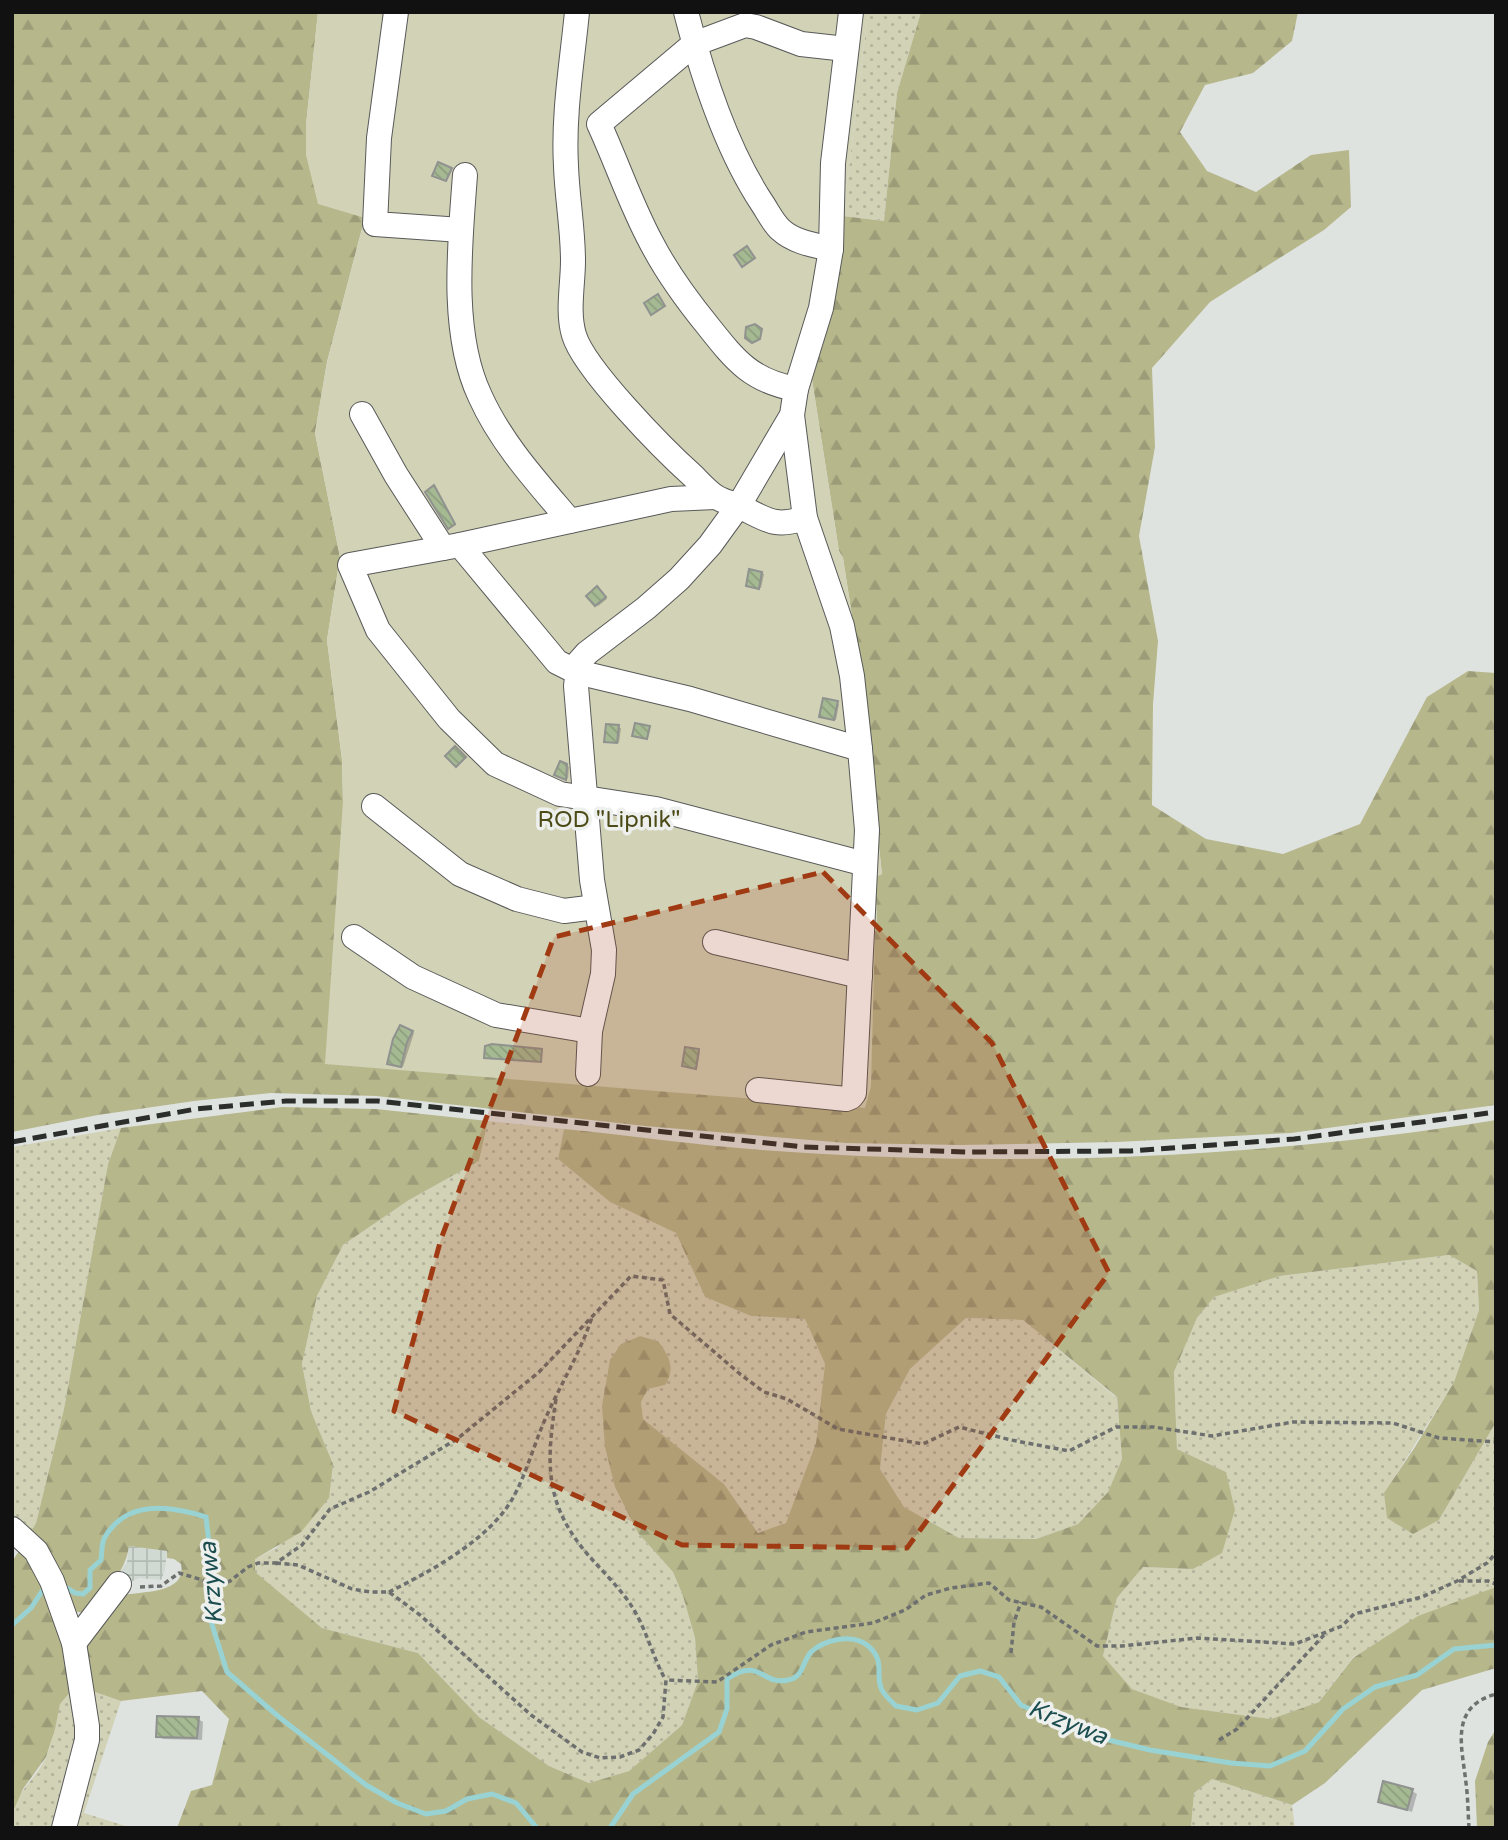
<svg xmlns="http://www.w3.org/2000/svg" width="1508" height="1840" viewBox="0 0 1508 1840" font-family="'Varela Round',sans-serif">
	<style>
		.industrial { fill: url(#industrial-grid) }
		.grass { fill: url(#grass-dots) }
		.forest { fill: url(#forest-firs); fill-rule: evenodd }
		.garden { fill: #d2d2b7 }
		.shadow { fill: #0003 }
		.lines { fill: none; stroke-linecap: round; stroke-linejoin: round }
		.stream { stroke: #99d2d3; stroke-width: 5 }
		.building { fill: url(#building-back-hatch); stroke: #90928f; stroke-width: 2 }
		.minor-casing { stroke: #585a58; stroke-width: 26 }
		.path { stroke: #6d706e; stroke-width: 3.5; stroke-dasharray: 5 3.5; stroke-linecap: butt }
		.minor { stroke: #fff; stroke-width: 24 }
		.rail { stroke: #2c2e2c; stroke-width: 5; stroke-dasharray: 14 7; stroke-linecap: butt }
		.marked { fill: #a03a13; fill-opacity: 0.2; stroke: #a03a13; stroke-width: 5; stroke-dasharray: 14 9; stroke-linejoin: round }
		.labels { text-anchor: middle; stroke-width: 7; stroke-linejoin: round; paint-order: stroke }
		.park-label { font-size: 23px; fill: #4c4a17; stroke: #edf0ed }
		.water-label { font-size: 24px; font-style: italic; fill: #1c4e50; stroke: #edf0ed }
	</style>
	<defs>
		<pattern id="industrial-grid" width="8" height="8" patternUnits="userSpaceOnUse" patternTransform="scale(1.75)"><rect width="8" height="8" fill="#d0dad2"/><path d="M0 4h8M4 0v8" fill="none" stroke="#b2bab3"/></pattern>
		<pattern id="grass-dots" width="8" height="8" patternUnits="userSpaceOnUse" patternTransform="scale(1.75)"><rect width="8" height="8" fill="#d2d2b7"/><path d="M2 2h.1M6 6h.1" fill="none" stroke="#b3b39c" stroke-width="1.8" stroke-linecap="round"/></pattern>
		<pattern id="forest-firs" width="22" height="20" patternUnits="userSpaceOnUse" patternTransform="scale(1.75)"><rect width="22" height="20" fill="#b7b78c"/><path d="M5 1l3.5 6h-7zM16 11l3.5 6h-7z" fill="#9c9c78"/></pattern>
		<pattern id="building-back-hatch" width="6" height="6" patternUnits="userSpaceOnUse" patternTransform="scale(1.75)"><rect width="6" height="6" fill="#a5b993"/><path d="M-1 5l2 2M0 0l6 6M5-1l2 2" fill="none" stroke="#8d9e7e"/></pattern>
	</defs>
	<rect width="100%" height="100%" fill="#dfe3e0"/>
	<path class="industrial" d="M129,1546L167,1551L165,1570L161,1580L139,1578L127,1584L117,1577L127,1562Z"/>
	<g class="grass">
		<path d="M868,12H921L897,93L884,221L843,216Z"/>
		<path d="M488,1121L564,1129L558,1159L610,1202L676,1233L705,1297L751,1316L805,1319L825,1364L816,1443L786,1524L758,1533L724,1484L643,1419L641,1402L648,1389L665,1385L659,1341L640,1336L621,1344L638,1533L673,1572L683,1596L695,1638L698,1681L682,1725L629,1771L589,1783L549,1766L479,1717L418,1653L322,1628L255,1573V1559L278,1547L333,1464L311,1411L302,1364L317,1296L343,1245L409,1200L479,1161Z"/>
		<path d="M121,1128L108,1164L64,1409L36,1523L29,1535L12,1523V1147Z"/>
		<path d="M1449,1255L1477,1271L1479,1310L1454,1382L1384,1494L1439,1520L1496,1422V1587L1353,1657L1319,1702L1271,1719L1180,1707L1132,1689L1103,1656L1117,1598L1143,1567L1193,1569L1226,1472L1177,1449L1174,1372L1197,1318L1213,1297L1280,1276Z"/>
		<path d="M966,1318L1023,1320L1117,1398L1122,1459L1108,1492L1078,1524L1036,1539L959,1538L904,1507L880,1469L886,1414L910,1369Z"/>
		<path d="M76,1685L83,1725L59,1828H12C12,1789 35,1784 47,1755C53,1741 55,1712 61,1702C65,1696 71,1691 76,1685Z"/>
		<path d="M86,1689L121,1701L84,1813L132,1828H67Z"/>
		<path d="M1212,1779L1292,1805L1295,1828H1191L1194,1793Z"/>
	</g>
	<g class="forest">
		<path d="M12,12H318L306,125V155L365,217L327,362L315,433L340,557L327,640L342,760L343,801L609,1085L718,1095L875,932L877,923L875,877L882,874L855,635L843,558L839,551L810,367L843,216L884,221L897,93L921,12H1298L1292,41L1253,73L1205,85L1180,132L1207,171L1256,192L1311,155L1349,150L1351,207L1324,230L1210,302L1152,368L1155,447L1139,536L1158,641L1153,704L1152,805L1206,839L1283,854L1360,824L1427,697L1468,671L1496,673V1105L1291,1133L1117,1142L961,1145L846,1143L645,1126L376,1096L271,1093L194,1101L98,1115L12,1132Z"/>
		<path d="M282,1107L376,1109L488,1121L479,1161L409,1200L343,1245L317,1296L302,1364L311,1411L333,1464L329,1498L301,1532L255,1559V1572L322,1628L418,1653L479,1717L549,1766L589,1783L629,1771L682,1725L698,1681L695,1638L683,1596L673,1572L638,1533L615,1487L605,1447L602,1406L610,1360L621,1344L640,1336L658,1341C669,1356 676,1368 665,1385L648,1389L641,1402L643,1419L724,1484L758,1533L786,1523L816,1443L825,1364L805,1319L751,1316L705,1297L676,1233L610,1202L558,1159L564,1129C644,1137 725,1149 806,1153C1035,1167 1268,1157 1496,1120V1422L1439,1520L1413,1534L1387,1518L1384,1493L1415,1447L1454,1382L1479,1310L1477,1271L1449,1255L1280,1276L1214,1297L1197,1318L1174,1372L1177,1449L1226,1472L1235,1510L1222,1553L1193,1569L1143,1567L1117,1598L1103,1656L1132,1689L1181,1707L1271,1719L1319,1702L1353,1658L1418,1616L1496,1587V1668L1422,1690L1325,1783L1292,1805L1212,1779L1194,1793L1191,1828H177L191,1791L212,1785L229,1719L202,1691L121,1701L86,1689L81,1646L123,1595C142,1591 187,1594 181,1564L174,1559L167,1558V1551L129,1546C125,1576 103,1591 83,1613L74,1611L29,1535L36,1523L64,1409L108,1164L121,1128ZM966,1318L1023,1320L1117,1397L1122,1459L1108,1492L1078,1524L1036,1539L959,1538L904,1507L880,1469L886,1414L910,1369Z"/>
		<path d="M23,1544L33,1554L76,1685L60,1704L55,1729L46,1757L23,1789L12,1814V1562Z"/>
		<path d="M1496,1729V1828H1477L1475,1781L1488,1742Z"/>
	</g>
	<path class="garden" d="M318,12H868L843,216L810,367L839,551L843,558L855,635L882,874L875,877L877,923L875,932L871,1086L865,1108L325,1064L343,801L342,760L327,640L340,557L315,433L327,362L365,218L318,204L306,155V125Z"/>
	<g class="shadow">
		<path d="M434,487L456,525L451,528L449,527Z"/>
		<path d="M762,573L764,574L761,588L750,586Z"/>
		<path d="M600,590L607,599L598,606L589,596Z"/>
		<path d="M837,703L839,704L836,720L823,718Z"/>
		<path d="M607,726L621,728L619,743L607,742Z"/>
		<path d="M561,763L569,767L568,779L556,774Z"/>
		<path d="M401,1027L414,1033L403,1067L391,1064Z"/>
		<path d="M698,1051L700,1052L697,1068L686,1066Z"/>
		<path d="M198,1719L203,1722L202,1740L163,1739L158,1736Z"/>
		<path d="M1412,1791L1417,1794L1412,1812L1380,1802Z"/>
	</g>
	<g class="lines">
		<g class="stream">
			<path d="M62,1585L75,1593L83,1594L90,1588V1570L101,1560C102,1553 101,1543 105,1537C127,1499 171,1506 206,1517L209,1543L210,1618L227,1672L279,1717L366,1785L397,1803L426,1814L446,1811L467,1799L492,1794L516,1803L537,1828"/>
			<path d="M12,1625L31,1608L46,1585"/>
			<path d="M610,1828L633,1794L719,1732L727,1709V1679C761,1656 761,1686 788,1680C804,1677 802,1662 811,1652C824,1640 851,1633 867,1645C887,1661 874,1675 882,1690C885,1696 891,1701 896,1706L917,1710L938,1703L960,1676L980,1671L999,1677L1021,1705L1088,1735L1150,1750L1231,1763L1270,1766L1305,1751L1343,1709L1375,1687L1417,1675L1454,1649L1496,1645"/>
		</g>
	</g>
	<g class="building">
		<path d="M438,162L452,168L446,181L432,176Z"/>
		<path d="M747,246L755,258L742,267L734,255Z"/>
		<path d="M658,294L665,306L651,315L644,303Z"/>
		<path d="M755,324L762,329L760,339L752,343L745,338L746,327Z"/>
		<path d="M434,485L455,524L448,529L425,492Z"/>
		<path d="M749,569L762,572L759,589L746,586Z"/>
		<path d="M597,586L606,597L595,606L586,596Z"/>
		<path d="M823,698L838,701L834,720L819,717Z"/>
		<path d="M635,723L650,726L647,739L632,736Z"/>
		<path d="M606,724L619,725L617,743L604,742Z"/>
		<path d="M455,746L466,757L456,767L445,756Z"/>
		<path d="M560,761L567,764L566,780L554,775Z"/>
		<path d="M400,1025L413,1031L407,1042L401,1067L387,1064L393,1039Z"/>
		<path d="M492,1044L542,1049L541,1062L484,1058L485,1046Z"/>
		<path d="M685,1047L699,1049L696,1069L682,1066Z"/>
		<path d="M157,1716L199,1717L197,1738L156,1737Z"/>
		<path d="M1383,1781L1413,1789L1407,1810L1378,1802Z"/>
	</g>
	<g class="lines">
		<g class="minor-casing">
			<g id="minor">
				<path d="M396,12L379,138L375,224L461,230"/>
				<path d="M577,12C572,63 563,115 566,166C567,197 573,229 573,261C573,284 567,312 574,335C584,369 664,450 693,476C700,483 708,492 716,497C724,502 733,503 741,507C767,520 775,528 805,518"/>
				<path d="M686,12C702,74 727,150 762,203C768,212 773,223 781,230C794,242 814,245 831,249"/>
				<path d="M465,175C460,243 450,333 480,396C501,443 537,482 570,521"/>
				<path d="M796,389C751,381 735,360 708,326C686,299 667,273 651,242C631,205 617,163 599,124L694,44L745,25L756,27L801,44L846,49"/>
				<path d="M362,414L396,475L443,548"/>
				<path d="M715,497L671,499L460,545L350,565L378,630L449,719L495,764L560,794L656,809L865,864"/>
				<path d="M460,545L557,662L577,672L690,699L860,749"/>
				<path d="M374,806L460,874L517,899L564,911L596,907"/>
				<path d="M354,937L413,977L496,1015L590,1031"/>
				<path d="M715,942L860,976"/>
				<path d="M588,1074L590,1031L603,974L604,950L592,880L576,686L579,662L587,653L646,608L679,579L710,545L739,505L792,415L796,389L821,308L831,249L833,163L851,12"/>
				<path d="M758,1090L846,1099L851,1097L854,1093L867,830L860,749L852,676L842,626L805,518L792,415"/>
				<path d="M12,1529L36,1551L52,1581L74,1643L87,1726V1740L64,1828"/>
				<path d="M74,1643L119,1584"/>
			</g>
		</g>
		<g class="path">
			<path d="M556,1399C546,1464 544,1504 589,1556C604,1573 623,1591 634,1610C647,1632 653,1657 665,1679"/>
			<path d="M276,1563L298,1565L352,1589L370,1592H389L420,1615L531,1715L582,1752L600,1758L620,1757L639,1750L653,1734L663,1717L666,1680L717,1682L771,1645L806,1632L873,1623L905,1610L926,1595L951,1588L989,1583L1009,1600L1041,1607L1097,1646H1122L1198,1638L1295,1644L1342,1626L1354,1614L1422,1597L1457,1581L1487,1563L1496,1553"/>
			<path d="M1459,1581H1488L1496,1584"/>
			<path d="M140,1587L161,1586L179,1573L219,1585L230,1581L248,1567L258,1563H276L302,1545L330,1509L369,1492L457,1439L539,1372L631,1276L663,1280L670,1314L740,1374L764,1392L787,1399L838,1429L923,1444L959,1427L1011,1440L1069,1451L1116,1427H1154L1212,1436L1293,1422L1393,1423L1439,1438L1496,1442"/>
			<path d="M389,1592C431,1571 493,1538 515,1494C528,1469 535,1441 547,1415C562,1382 581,1351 592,1317"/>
			<path d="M1011,1653L1014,1622L1021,1602"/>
			<path d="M1219,1740L1237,1729L1324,1635"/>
			<path d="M1469,1828C1468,1813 1468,1798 1466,1783C1462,1746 1449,1707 1496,1694"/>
		</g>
		<use href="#minor" class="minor"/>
		<path class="rail" d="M12,1142L196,1109L286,1101H378L804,1147L968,1152L1131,1151L1294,1139L1496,1112"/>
	</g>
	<path class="marked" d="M823,872L992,1043L1109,1273L907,1548L682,1545L394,1411L441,1239L554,937Z"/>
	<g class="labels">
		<g class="park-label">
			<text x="609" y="827">ROD "Lipnik"</text>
		</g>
		<g class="water-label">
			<text transform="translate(211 1583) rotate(-95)" y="8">Krzywa</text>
			<text transform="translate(1068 1722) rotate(22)" y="8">Krzywa</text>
		</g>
	</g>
	<rect width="1508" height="1840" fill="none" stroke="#101110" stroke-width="28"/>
</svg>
